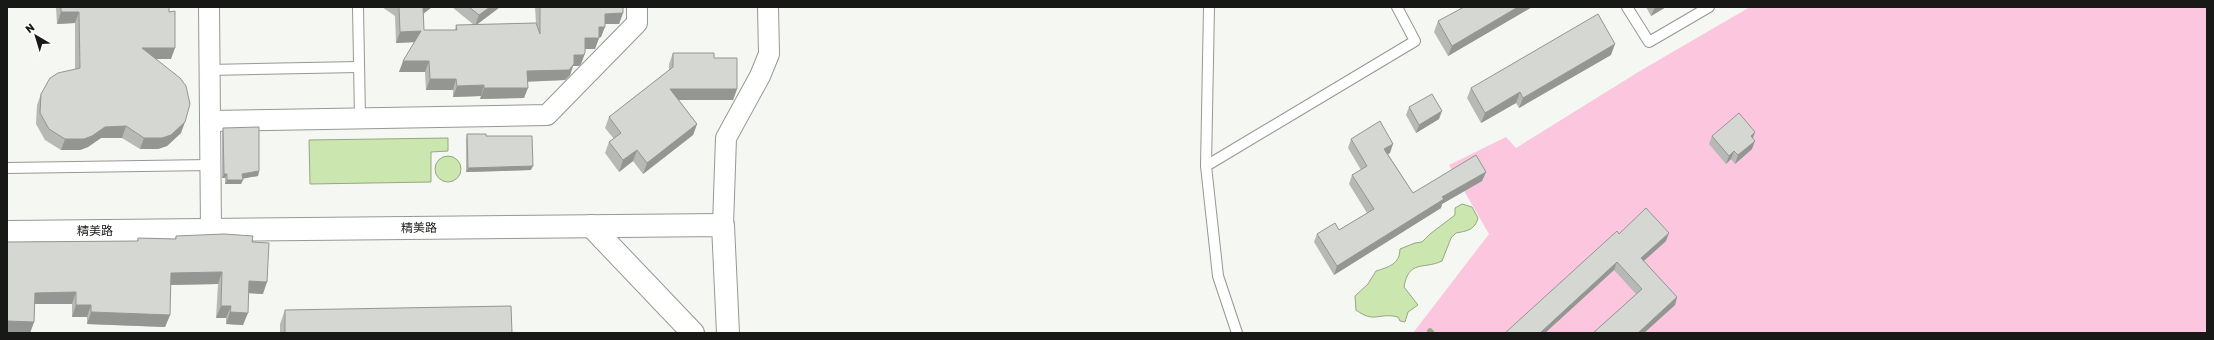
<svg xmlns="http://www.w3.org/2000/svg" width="2214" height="340" viewBox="0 0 2214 340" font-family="Rubik,'Noto Sans TC',sans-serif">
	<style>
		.green { fill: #fbc6de }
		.water { fill: #cce6af; stroke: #96a881 }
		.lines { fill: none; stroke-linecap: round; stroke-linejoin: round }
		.stream { stroke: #96a881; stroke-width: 5.5 }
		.service-casing { stroke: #969894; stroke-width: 12 }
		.minor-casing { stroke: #969894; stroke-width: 22 }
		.secondary-casing { stroke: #969894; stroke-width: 24 }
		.service { stroke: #fff; stroke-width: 10 }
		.minor { stroke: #fff; stroke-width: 20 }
		.secondary { stroke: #fff; stroke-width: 22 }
		.wall { fill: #b6b9b5 }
		.shaded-wall { fill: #949693 }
		.building { fill: #d4d7d2; stroke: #949693 }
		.labels { text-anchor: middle; stroke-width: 3; stroke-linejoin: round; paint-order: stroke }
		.street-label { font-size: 12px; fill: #181917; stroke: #fff }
	</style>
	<rect width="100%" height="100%" fill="#f5f7f2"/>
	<path class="green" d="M1750,7H2207V333H1413L1489,234L1449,165L1506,137L1516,148L1640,71Z"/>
	<g class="water">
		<path d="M448,138V151L431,152V182L310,184L309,140Z"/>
		<circle cx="448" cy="169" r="13"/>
		<path d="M1462,204L1472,207L1478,218C1475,230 1467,231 1456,233L1451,238L1442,261C1423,270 1409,259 1404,287L1418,305L1408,312L1405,322L1400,321L1398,317C1378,312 1375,324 1356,310L1355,296L1368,284L1376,271C1389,267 1400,264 1400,249L1415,243L1422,242L1430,234L1455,215V208Z"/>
	</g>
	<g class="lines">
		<path class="stream" d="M1430,331L1432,333"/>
		<g class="service-casing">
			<g id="service">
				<path d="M358,7L360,118"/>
				<path d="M1627,7L1649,42L1709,7"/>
				<path d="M209,70L359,67"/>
				<path d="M1206,166L1209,7"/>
				<path d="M7,168L210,165"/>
				<path d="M1237,333L1218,276L1206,166L1415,41L1397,7"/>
			</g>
		</g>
		<g class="minor-casing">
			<g id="minor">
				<path d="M209,7L211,231"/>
				<path d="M210,121L547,115L637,23V7"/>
				<path d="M723,225L726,138L760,76L769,54L768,7"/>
			</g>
		</g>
		<g class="secondary-casing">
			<g id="secondary">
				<path d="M591,226L693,333"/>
				<path d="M7,232L723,225L728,333"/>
			</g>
		</g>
		<use href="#service" class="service"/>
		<use href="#minor" class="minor"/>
		<use href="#secondary" class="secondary"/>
	</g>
	<g class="wall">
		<path d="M56,7H169L171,59H156L181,133L167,146L158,149H140L122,138H101L88,147L80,150H61L45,140L36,124L37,105L41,94L75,69V23L57,24Z"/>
		<path d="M382,7H432L423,14L424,30H455L456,25H474L452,7H500L476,25L536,23L535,7H623V13L619,24H605L601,37L599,38L595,49H585V53L581,64L579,66H573L570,75L565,80L528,81L524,98L480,99L481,96L453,97V90H426L425,72H399L414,42L396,43L395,16Z"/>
		<path d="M1464,7H1532L1448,56L1434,32L1438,21Z"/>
		<path d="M1646,7H1666L1651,16Z"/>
		<path d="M673,53L714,58L737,89L733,100H679L697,124L693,135L643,174L633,161L619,172L605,153L609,142L614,139L605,128L609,117L669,70V64Z"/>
		<path d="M1611,55L1519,108L1516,103L1481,123L1467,98L1471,88Z"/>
		<path d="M1409,107L1439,119L1416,133L1406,115Z"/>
		<path d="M223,128L259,171L258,176L243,178L241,184H225V178H222V132Z"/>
		<path d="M1755,132L1753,139L1752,149L1735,164L1731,159L1726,164L1709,144L1712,136Z"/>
		<path d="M467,134L486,136L531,170L466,172V139Z"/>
		<path d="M1351,139L1390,153L1388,154L1413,193L1486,172L1482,181L1442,204L1441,208L1334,275L1314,242L1317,234L1339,230L1367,213L1349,184L1352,175L1361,170L1348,148Z"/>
		<path d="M1619,234L1666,241L1644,261L1677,297L1675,305L1644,333H1593L1636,294L1614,270L1545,333H1505Z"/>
		<path d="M176,236L252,242L263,294L248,293L243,325L226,324V318H216L218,284L170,285V315L165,327L87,324V317H72V304H35L34,322L30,333H7V242L137,241L138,238L175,239Z"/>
		<path d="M285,310L512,333H280V324Z"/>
	</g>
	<g class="shaded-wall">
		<path d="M423,7H432L419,17Z"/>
		<path d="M490,7H500L475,26L479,15Z"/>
		<path d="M1518,7H1532L1448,56L1452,46Z"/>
		<path d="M1655,7H1666L1651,16Z"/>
		<path d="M61,12H79L75,23L57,24Z"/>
		<path d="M623,13L619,24H601L605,14Z"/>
		<path d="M599,27H605L601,37L595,38Z"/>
		<path d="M421,31L417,42L396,43L400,32Z"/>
		<path d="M585,38H599L595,49H581Z"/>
		<path d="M1615,44L1611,55L1519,108L1523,98Z"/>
		<path d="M142,48H175L171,59H138Z"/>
		<path d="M585,53L581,64L579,66H573L570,75L565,80L523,82L527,71L574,55Z"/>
		<path d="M403,61H429L425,72H399Z"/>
		<path d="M430,79H456L453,90H426Z"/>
		<path d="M484,85L481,96L453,97L457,86Z"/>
		<path d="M484,88H528L524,98L480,99Z"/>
		<path d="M670,89H737L733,100H666Z"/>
		<path d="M1520,92L1516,103L1481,123L1485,113Z"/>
		<path d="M1442,111L1439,119L1416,133L1419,125Z"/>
		<path d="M185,122L181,133L167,146L158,149H140L144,138Z"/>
		<path d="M697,124L693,135L643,174L647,163Z"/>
		<path d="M126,126L122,138H101L88,147L80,150H61L65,139L105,127Z"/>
		<path d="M1755,132L1752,140L1751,136Z"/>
		<path d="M1755,141L1752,149L1735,164L1738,155Z"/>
		<path d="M1393,144L1390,153L1381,158L1384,149Z"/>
		<path d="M637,150L633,161L619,172L623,160Z"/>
		<path d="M1734,151L1731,159L1726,164L1729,156Z"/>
		<path d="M533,166L531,170L466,172L468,168Z"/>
		<path d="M259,171L258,176L241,179L242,174Z"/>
		<path d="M1486,172L1482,181L1442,204L1441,208L1334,275L1337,266L1442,197Z"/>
		<path d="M224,174H227L225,178H222Z"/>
		<path d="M227,180H243L241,184H225Z"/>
		<path d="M1669,233L1666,241L1638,266L1641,258Z"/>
		<path d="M1617,262L1614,270L1545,333H1540Z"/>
		<path d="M222,272L218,284L167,285L171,273Z"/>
		<path d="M249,281L267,282L263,294L245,293Z"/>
		<path d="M76,292L72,304H31L35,293Z"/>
		<path d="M1677,297L1675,305L1644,333H1638Z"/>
		<path d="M76,305H91L87,317H72Z"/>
		<path d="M221,306H231L226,318H216Z"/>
		<path d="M91,312L170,315L165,327L87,324Z"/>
		<path d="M230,312L248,313L243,325L226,324Z"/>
		<path d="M7,321L34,322L30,333H7Z"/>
	</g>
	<g class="building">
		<path d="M61,7H169V12L175,11V48H142L180,78L186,86L190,104L185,122L171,135L162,138H144L126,126L105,127L92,136L84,139H65L49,129L40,113L41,94L50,78L58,73L80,68L79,12H61Z"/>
		<path d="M399,7H423L424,30H457L456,25L536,23L540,34V7H623V13L605,14V27H599V38H585V53L583,55H574V64L569,70L527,71L528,88H484V85L457,86L456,79H430L429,61H403L421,31L400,32Z"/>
		<path d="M469,7H490L479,15Z"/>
		<path d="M1464,7H1518L1452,46L1438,21Z"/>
		<path d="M1598,14L1615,44L1523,98L1520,92L1485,113L1471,88Z"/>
		<path d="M673,53H714V58H737V89H670L697,124L647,163L637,150L623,160L609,142L621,133L609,117L673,67Z"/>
		<path d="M1432,94L1442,111L1419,125L1409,107Z"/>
		<path d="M1739,113L1755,132L1751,136L1755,141L1738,155L1734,151L1729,156L1712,136Z"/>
		<path d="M1380,121L1393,144L1384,149L1413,193L1476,155L1486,172L1442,197L1444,199L1337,266L1317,234L1335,223L1339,230L1374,209L1352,175L1367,166L1351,139Z"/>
		<path d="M259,127V171L242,174L243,180H227V174H224L223,128Z"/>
		<path d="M467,134H486V136H532L533,166L468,168Z"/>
		<path d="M1646,208L1669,233L1641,258L1677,297L1638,333H1593L1642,289L1617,262L1540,333H1505L1617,231L1619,234Z"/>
		<path d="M224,234L253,236L252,242L269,243L267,282L249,281L248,313L230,312L231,306H221L222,272L171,273L170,315L91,312V305H76V292L35,293L34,322L7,321V242L138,241V238L176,239V236Z"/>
		<path d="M511,306L512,333H285V310Z"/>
	</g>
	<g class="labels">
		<g class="street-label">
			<text transform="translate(419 228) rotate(-1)" y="4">精美路</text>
			<text x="95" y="235">精美路</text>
		</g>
	</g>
	<rect width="2214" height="340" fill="none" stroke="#181917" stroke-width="16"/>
	<g transform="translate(36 36) rotate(322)" stroke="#ffffff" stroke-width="3" paint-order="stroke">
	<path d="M0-3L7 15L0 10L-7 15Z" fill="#181917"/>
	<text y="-6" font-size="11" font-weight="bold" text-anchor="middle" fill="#181917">N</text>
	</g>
</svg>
